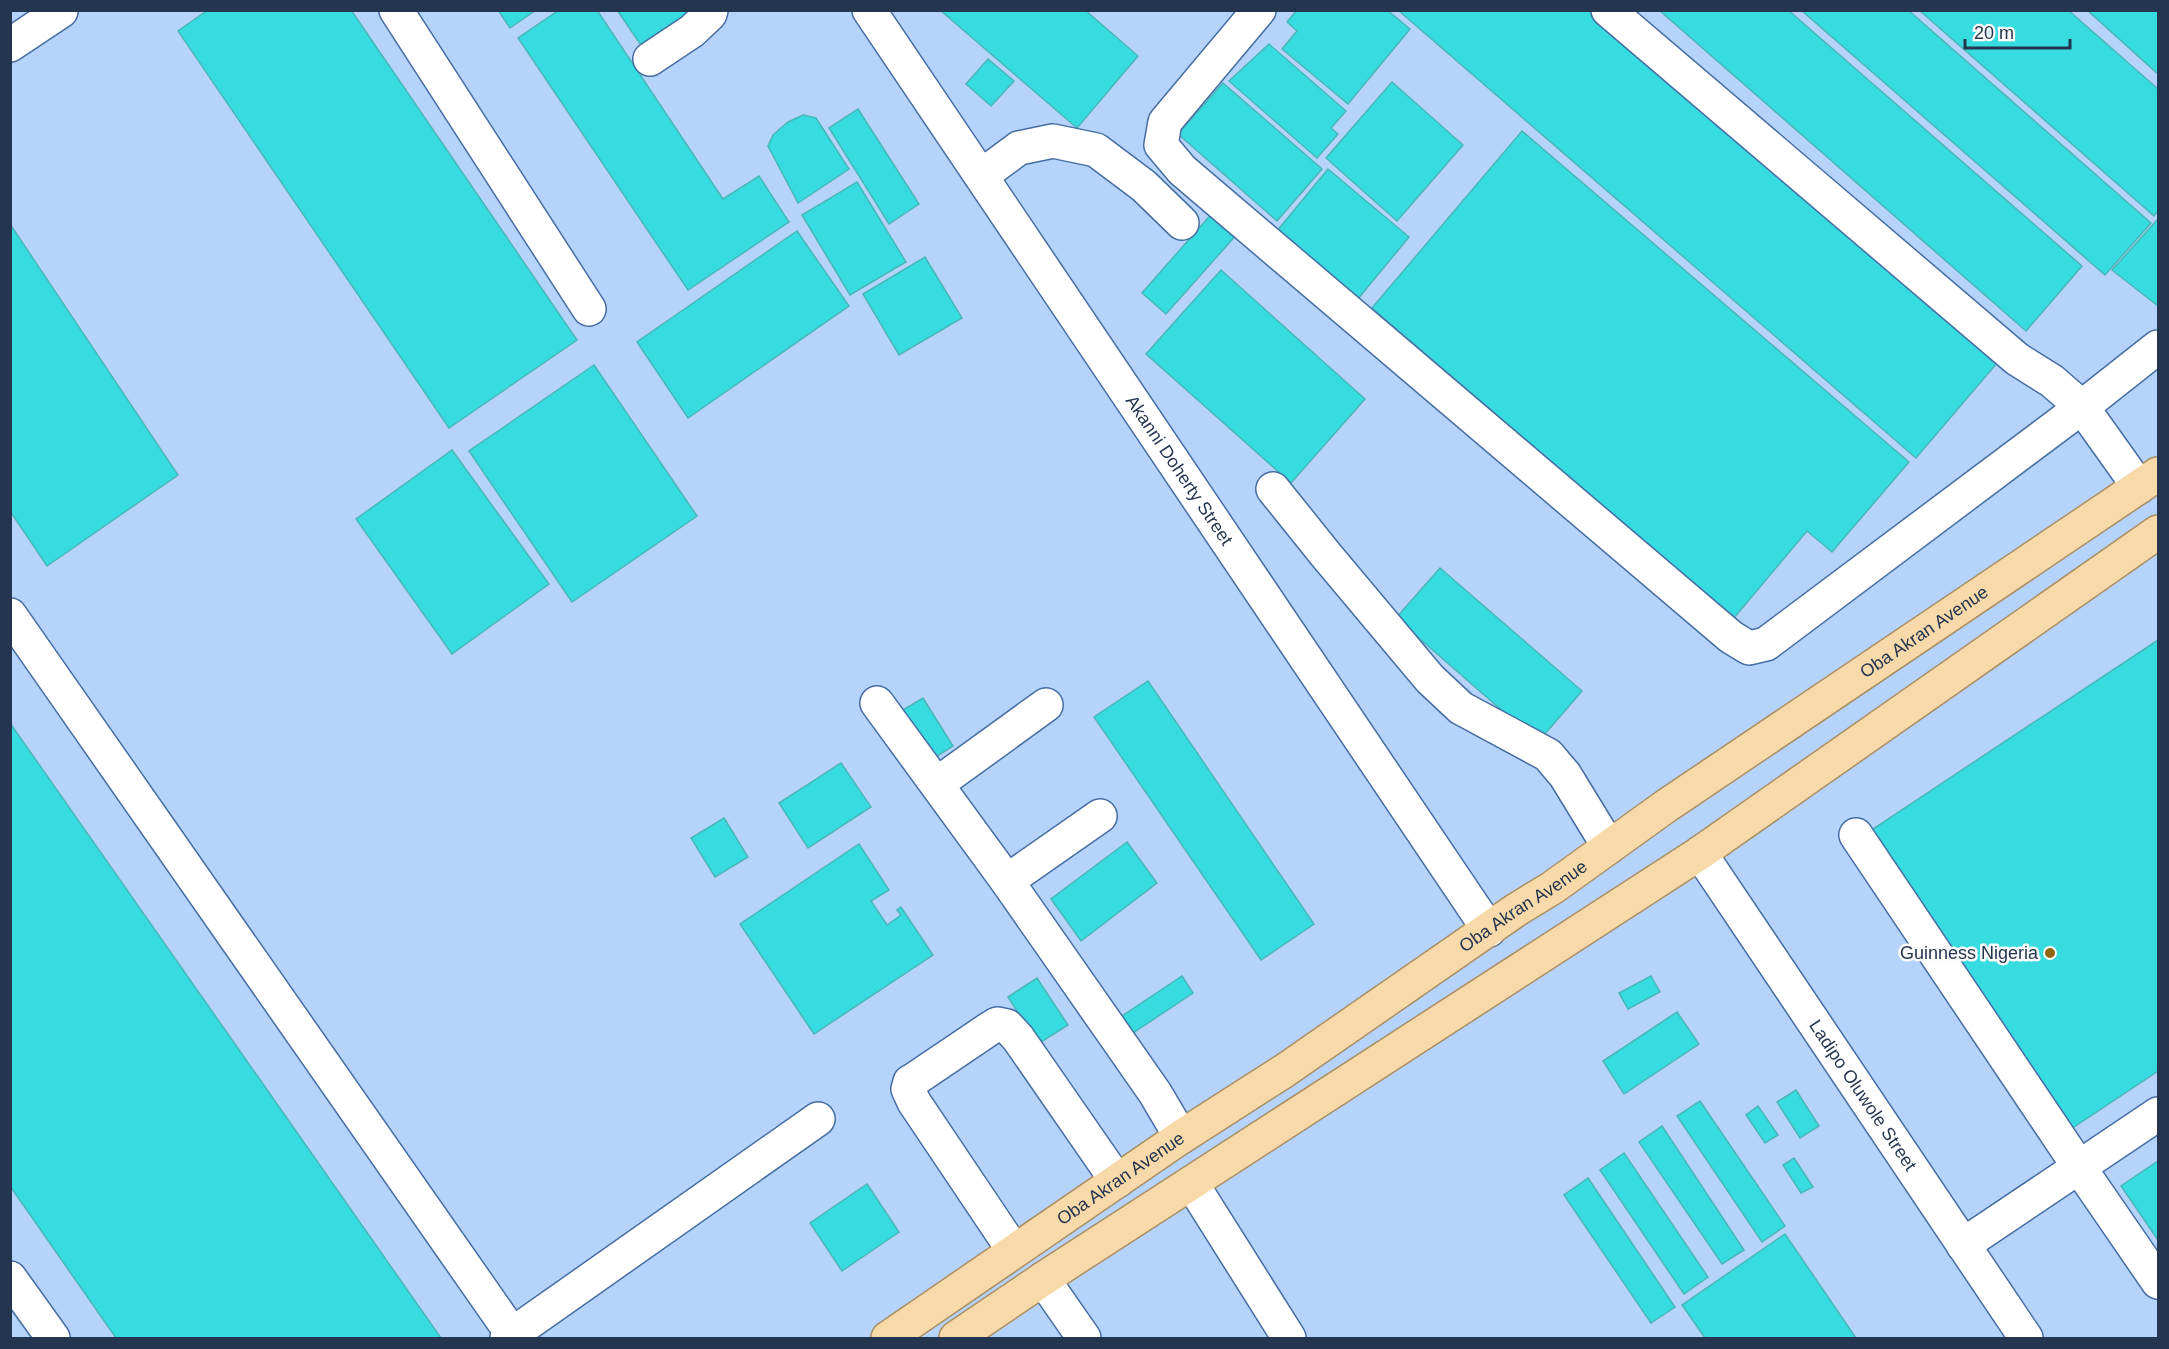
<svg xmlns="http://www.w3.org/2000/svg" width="2169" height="1349" viewBox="0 0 2169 1349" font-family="Arial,sans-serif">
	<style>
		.built { fill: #b5d3fb }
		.building { fill: #36dcdf; stroke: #49b7b9; stroke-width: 1.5 }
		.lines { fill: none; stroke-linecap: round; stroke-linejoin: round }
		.minor-casing { stroke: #456da4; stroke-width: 36 }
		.major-casing { stroke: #ab8f64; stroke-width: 36 }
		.minor { stroke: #fff; stroke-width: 33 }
		.major { stroke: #f8d9a9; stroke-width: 33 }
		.poi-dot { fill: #91650f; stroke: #fbfbfb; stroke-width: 2 }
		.labels { text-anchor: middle; stroke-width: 5; stroke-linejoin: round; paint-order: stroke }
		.street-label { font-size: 18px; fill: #24364f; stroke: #fbfbfb }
		.poi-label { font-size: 18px; fill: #24364f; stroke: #fbfbfb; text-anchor: end }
	</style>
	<rect width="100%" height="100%" fill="#cadcf5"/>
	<rect class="built" x="11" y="11" width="2147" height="1327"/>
	<g class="building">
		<path d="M208,10H351L577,340L449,428L178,31Z"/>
		<path d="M498,10H536L510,28Z"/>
		<path d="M559,10H597L723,199L759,176L789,222L688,290L518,38Z"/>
		<path d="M617,10H708L647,54Z"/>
		<path d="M940,10H1085L1138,56L1077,128Z"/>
		<path d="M1297,10H1387L1410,29L1348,104L1282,49L1297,31L1287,22Z"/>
		<path d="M1398,10H1589L1997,363L1916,458Z"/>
		<path d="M1659,10H1788L2082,266L2026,331Z"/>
		<path d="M1801,10H1908L2151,223L2105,275Z"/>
		<path d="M1919,10H2068L2158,89V211L2154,216Z"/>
		<path d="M2087,10H2158V74Z"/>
		<path d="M1269,44L1346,111L1331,128L1338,134L1317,158L1229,81Z"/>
		<path d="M988,59L1014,81L991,106L966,84Z"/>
		<path d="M1392,82L1463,145L1397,221L1326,158Z"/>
		<path d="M1223,83L1322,169L1277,221L1178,134Z"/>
		<path d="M858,109L919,204L889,224L829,128Z"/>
		<path d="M803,115L816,118L849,169L798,203L768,146L773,135L788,122Z"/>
		<path d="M1522,131L1909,462L1832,552L1807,531L1734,618L1372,308Z"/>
		<path d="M1328,169L1409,237L1353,305L1272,237Z"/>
		<path d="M857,182L906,262L850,295L802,215Z"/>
		<path d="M1214,211L1238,233L1166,314L1142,293Z"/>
		<path d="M2158,219V306L2112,270Z"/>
		<path d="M10,224L178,475L47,566L10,511Z"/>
		<path d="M797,231L849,306L688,418L637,342Z"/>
		<path d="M925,257L962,318L899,355L863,294Z"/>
		<path d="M1221,270L1365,399L1291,483L1146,354Z"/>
		<path d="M594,365L697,516L572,602L469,451Z"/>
		<path d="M452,450L549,584L452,654L356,519Z"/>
		<path d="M1440,568L1582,691L1538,742L1396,618Z"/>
		<path d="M2158,640V1071L2062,1135L1864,835Z"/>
		<path d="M1148,681L1314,924L1261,960L1094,717Z"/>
		<path d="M923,698L953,746L928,762L898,713Z"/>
		<path d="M10,723L441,1338H116L10,1186Z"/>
		<path d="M841,763L871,807L808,848L779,803Z"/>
		<path d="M724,818L748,857L715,877L691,838Z"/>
		<path d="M1127,842L1157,883L1081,941L1051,899Z"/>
		<path d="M859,844L889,890L871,901L887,925L901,915L897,910L901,907L933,955L814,1034L740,924Z"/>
		<path d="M1182,976L1193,993L1130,1035L1119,1018Z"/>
		<path d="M1651,976L1660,992L1628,1009L1619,993Z"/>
		<path d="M1037,978L1068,1025L1038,1044L1008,997Z"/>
		<path d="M1677,1012L1699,1044L1624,1094L1603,1061Z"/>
		<path d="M1796,1090L1819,1126L1800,1138L1777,1102Z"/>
		<path d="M1700,1101L1785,1226L1762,1242L1677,1116Z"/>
		<path d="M1758,1106L1778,1135L1765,1143L1746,1115Z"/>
		<path d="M1662,1126L1744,1250L1722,1264L1639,1142Z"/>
		<path d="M1624,1153L1708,1277L1684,1294L1600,1170Z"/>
		<path d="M1794,1158L1813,1187L1801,1193L1783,1165Z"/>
		<path d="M2158,1161V1240L2121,1186Z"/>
		<path d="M1588,1178L1675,1307L1651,1323L1564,1195Z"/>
		<path d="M867,1184L899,1232L842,1271L810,1223Z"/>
		<path d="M1785,1234L1856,1338H1705L1682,1305Z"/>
	</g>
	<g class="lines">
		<g class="minor-casing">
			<g id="minor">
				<path d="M396,10L589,309"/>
				<path id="s1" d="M869,10L1489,930"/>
				<path d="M1259,10L1165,122L1161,145L1182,170L1731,637L1749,648L1766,644L2082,407L2158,347"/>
				<path d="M1608,10L2017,359L2052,381L2082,407L2139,487"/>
				<path d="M10,45L61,11"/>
				<path d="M650,59L692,31L710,14L711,10"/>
				<path d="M981,176L1019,148L1053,141L1096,150L1144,186L1182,223"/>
				<path d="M1273,489L1326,555L1430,679L1461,708L1548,755L1565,775L1609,847"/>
				<path d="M10,615L515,1338"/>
				<path d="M877,703L1007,881L1155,1093L1181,1137"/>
				<path d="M937,784L1046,705"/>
				<path d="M1856,835L2079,1167L2158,1282"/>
				<path id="s2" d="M1700,853L2026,1338"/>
				<path d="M1007,881L1100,816"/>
				<path d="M1192,1184L1289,1338"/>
				<path d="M1963,1245L2158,1114"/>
				<path d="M1014,1251L914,1102L908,1089L910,1082L915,1079L989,1029L997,1024L1007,1026L1018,1038L1117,1181"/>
				<path d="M10,1278L53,1338"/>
				<path d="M1043,1279L1084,1338"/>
				<path d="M507,1338L818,1119"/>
			</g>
		</g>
		<g class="major-casing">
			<g id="major">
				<path id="s3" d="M888,1338L1181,1137L1284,1071L1516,910L1552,888L1666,806L2158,474"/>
				<path d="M956,1338L1043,1279L1700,853L2158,532"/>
			</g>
		</g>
		<use href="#minor" class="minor"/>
		<use href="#major" class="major"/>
	</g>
	<circle class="poi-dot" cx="2050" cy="953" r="6"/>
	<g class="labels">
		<g class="street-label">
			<text dy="6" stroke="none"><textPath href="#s1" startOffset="555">Akanni Doherty Street</textPath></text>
			<text dy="6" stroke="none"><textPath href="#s3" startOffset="1254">Oba Akran Avenue</textPath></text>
			<text dy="6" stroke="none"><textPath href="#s3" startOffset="768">Oba Akran Avenue</textPath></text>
			<text dy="6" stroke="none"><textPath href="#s2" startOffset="292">Ladipo Oluwole Street</textPath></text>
			<text dy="6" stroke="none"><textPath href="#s3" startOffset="282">Oba Akran Avenue</textPath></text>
		</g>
		<g class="poi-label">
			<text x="2038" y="959">Guinness Nigeria</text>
		</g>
	</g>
	<rect width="2169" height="1349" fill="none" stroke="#24364f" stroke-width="24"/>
	<path d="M1965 39v9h105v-9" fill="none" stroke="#24364f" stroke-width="3"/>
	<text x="1974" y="39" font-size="18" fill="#24364f" stroke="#fbfbfb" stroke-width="4.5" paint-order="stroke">20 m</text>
</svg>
